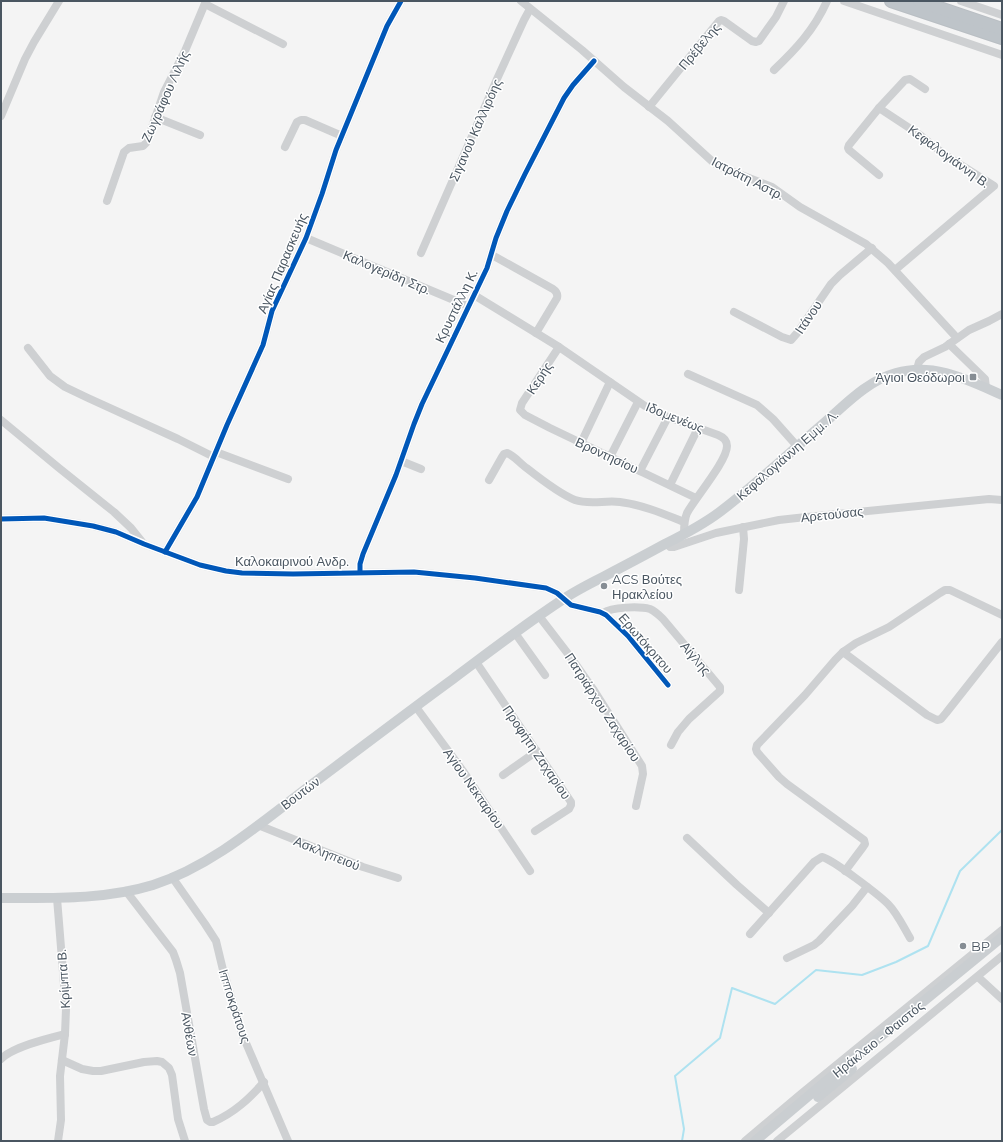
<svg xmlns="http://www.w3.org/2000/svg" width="1003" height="1142" viewBox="0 0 1003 1142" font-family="Montserrat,sans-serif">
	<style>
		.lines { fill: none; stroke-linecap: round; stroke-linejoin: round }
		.stream { stroke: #aee2f0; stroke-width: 2 }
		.highway-casing { stroke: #b9bec3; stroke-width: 14 }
		.minor { stroke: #ced0d2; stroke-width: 8 }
		.major { stroke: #caced1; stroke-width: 10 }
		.highway { stroke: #bec4c9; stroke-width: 12 }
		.cycleway-casing { stroke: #fff; stroke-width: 8 }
		.cycleway { stroke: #0057b8; stroke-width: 5 }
		.poi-dot { fill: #868d94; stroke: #fff; stroke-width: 1.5 }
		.labels { text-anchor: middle; stroke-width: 3; stroke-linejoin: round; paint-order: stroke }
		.street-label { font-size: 13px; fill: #4a5661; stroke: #fff }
		.poi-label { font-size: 13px; fill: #4a5661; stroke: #fff; text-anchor: start }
	</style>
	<rect width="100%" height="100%" fill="#f4f4f4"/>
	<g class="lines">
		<path class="stream" d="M682,1141L684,1129L675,1076L720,1038L732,988L775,1004L816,970L862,975L896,962L928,946L960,871L1002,830"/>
		<g class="highway-casing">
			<g id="highway">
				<path d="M891,1L1002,38"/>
				<path d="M919,1L1002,29"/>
			</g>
		</g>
		<g class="minor">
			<path d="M521,1L582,50L624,87L668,121L714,163L723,168L772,187L800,207L866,244L888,263L957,338"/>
			<path d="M844,1L1002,55"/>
			<path d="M961,1L1002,15"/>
			<path d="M205,4L283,44"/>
			<path d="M774,70C796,49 814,30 827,1"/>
			<path d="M649,107L719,21L721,20L724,21L752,41L756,42L759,41L776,17L784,1"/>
			<path d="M879,108L920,135L945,155L994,186L895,270"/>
			<path d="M1,116L25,59L34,42L59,1"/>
			<path d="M155,117L200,135"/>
			<path d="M285,147L297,122L301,120H305L342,136"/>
			<path d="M879,175L849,150L848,148L849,145L879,108L905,80L910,79L925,89"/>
			<path d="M107,201L124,152L129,148L143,146L147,142L164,92L185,51L206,1"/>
			<path d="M306,238L468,306"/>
			<path d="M421,253L497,79L524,20L530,9"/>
			<path d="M492,255L553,289C556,291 558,294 557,298L536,333"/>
			<path d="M474,295L559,347L645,406L668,417L718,435C723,437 727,440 727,446C727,461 695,498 687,513C684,520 684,527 684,534"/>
			<path d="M734,312L782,337L791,340L798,332L831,284L840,275L872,248"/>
			<path d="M949,344L982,376L985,379L986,388"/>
			<path d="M559,347L522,403L520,410L525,415L550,428L696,498"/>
			<path d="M28,348L50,376L65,387L88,398L178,439L214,457"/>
			<path d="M917,369L919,362L924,357L945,347L969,330L989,321L1002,314"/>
			<path d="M688,374L757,405L773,419L797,446"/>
			<path d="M1,420L59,468L114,512L131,528L143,543"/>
			<path d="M581,443L610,382"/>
			<path d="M216,452L288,479"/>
			<path d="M610,457L638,402"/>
			<path d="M401,461L421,469"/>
			<path d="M640,471L668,417"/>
			<path d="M489,480L502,457L504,454L507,453C514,456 519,462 524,466C538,477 559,494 575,500C589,505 606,500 620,502C643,505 664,514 684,522"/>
			<path d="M670,485L698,428"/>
			<path d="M1,519L44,518L93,526L116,532L144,544L200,565L226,571L242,573L293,574L414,572L475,578L546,588L557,593L571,605L600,612L606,615L628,636L668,685"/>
			<path d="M666,543L670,547H674L716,533L779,520L797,518L989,499L1002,500"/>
			<path d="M165,552L197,497L227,425L263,345L272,311L306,238L322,194L336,150L387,26L401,1"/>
			<path d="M360,572V564L363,554L396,475L414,424L422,404L487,268L496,238L507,211L525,174L564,98L573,85L594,61"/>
			<path d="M739,590L744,539L743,527"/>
			<path d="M603,613C612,607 639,606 650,609C655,611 659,615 663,619L720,687V691L689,719L678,732L671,745"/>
			<path d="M539,616L572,659L593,689L642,766L643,774L636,806"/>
			<path d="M515,633L545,675"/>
			<path d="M843,652L927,715L937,720L941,719L946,713L1002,642"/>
			<path d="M476,662L571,802V805L569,809L535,831"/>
			<path d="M416,707L463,771L530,871"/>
			<path d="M503,775L537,751"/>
			<path d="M258,825L363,867L398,878"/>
			<path d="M687,838L737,885L769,913"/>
			<path d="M845,871L863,847L865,844L864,840L787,784L779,777L757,752L756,749L757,745L805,695L835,660L843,652L856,643L889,627L940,593L945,590H950L1002,615"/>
			<path d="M172,877L205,924L216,941L223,970L243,1036L288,1141"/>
			<path d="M126,891L173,952L176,960L180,973L204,1109L207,1120L210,1122H213C234,1113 249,1099 264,1082"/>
			<path d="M57,898L66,1009L65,1034L60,1076L61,1120L58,1141"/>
			<path d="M750,934L814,862L822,857C832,859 879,895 888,904C897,913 903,926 910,938"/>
			<path d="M787,958L814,945L819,941L852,906L867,887"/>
			<path d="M978,977L1002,999"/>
			<path d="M1,1059C12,1047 49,1038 65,1034"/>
			<path d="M62,1060L82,1069L93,1071H101L144,1062L157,1061L162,1062L169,1068L172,1075L178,1119L185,1141"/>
			<path d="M745,1141L802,1093L1002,930"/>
			<path d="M777,1141L1002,956"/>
		</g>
		<g class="major">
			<path d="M1,898C52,898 104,900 153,885C212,866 262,822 311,785C358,750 405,714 453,679C489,652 524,625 562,600C575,591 589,584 603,577C624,566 645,555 665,544C685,534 704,524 721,511C757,484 790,452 824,423C846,404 867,381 896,373C934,362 968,380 1002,395"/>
			<path d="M818,1097L852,1069"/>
			<path d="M755,1141L825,1082L1002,937"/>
		</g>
		<use href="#highway" class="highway"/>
		<g class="cycleway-casing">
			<g id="cycleway">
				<path d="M1,519L44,518L93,526L116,532L144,544L200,565L226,571L242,573L293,574L414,572L475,578L546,588L557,593L571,605L600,612L606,615L628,636L668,685"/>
				<path d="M165,552L197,497L227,425L263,345L272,311L306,238L322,194L336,150L387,26L401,1"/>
				<path d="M360,572V564L363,554L396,475L414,424L422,404L487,268L496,238L507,211L525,174L564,98L573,85L594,61"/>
			</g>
		</g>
		<use href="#cycleway" class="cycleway"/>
	</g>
	<g class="poi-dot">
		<rect x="969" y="373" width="8" height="8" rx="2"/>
		<circle cx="604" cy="586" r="4"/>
		<circle cx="963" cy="946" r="4"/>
	</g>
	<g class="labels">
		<g class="street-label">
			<text transform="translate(699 46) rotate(-50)" y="5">Πρέβελης</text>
			<text transform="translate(165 96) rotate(-66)" y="5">Ζωγράφου Λιλής</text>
			<text transform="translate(475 130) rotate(-66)" y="5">Σιγανού Καλλιρόης</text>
			<text transform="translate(949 156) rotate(36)" y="5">Κεφαλογιάννη Β.</text>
			<text transform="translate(748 178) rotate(27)" y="5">Ιατράτη Αστρ.</text>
			<text transform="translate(282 263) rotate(-67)" y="5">Αγίας Παρασκευής</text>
			<text transform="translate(387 272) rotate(23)" y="5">Καλογερίδη Στρ.</text>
			<text transform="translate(456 306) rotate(-64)" y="5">Κρυστάλλη Κ.</text>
			<text transform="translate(808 317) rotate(-56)" y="5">Ιτάνου</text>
			<text transform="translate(539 378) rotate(-57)" y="5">Κερής</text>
			<text transform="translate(675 417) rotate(22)" y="5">Ιδομενέως</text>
			<text transform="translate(607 455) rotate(25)" y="5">Βροντησίου</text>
			<text transform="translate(787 455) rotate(-41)" y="5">Κεφαλογιάννη Εμμ. Λ.</text>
			<text transform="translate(832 514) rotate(-6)" y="5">Αρετούσας</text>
			<text x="292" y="566">Καλοκαιρινού Ανδρ.</text>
			<text transform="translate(646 643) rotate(49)" y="5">Ερωτόκριτου</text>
			<text transform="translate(696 658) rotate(50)" y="5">Αίγλης</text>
			<text transform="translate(603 707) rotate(57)" y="5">Πατριάρχου Ζαχαρίου</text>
			<text transform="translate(537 752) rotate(56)" y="5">Προφήτη Ζαχαρίου</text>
			<text transform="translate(474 788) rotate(55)" y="5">Αγίου Νεκταρίου</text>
			<text transform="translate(300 793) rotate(-37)" y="5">Βουτών</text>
			<text transform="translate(327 853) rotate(22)" y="5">Ασκληπειού</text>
			<text transform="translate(63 979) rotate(-94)" y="5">Κρίμπα Β.</text>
			<text transform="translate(235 1006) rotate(72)" y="5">Ιπποκράτους</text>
			<text transform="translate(190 1034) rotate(80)" y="5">Ανθέων</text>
			<text transform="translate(878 1039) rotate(-39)" y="5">Ηράκλειο - Φαιστός</text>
		</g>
		<g class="poi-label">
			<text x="965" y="382" text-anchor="end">Άγιοι Θεόδωροι</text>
			<text x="612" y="584">ACS Βούτες<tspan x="612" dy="15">Ηρακλείου</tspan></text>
			<text x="971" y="951">BP</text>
		</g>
	</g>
	<rect width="1003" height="1142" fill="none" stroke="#4a5661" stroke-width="4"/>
</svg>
